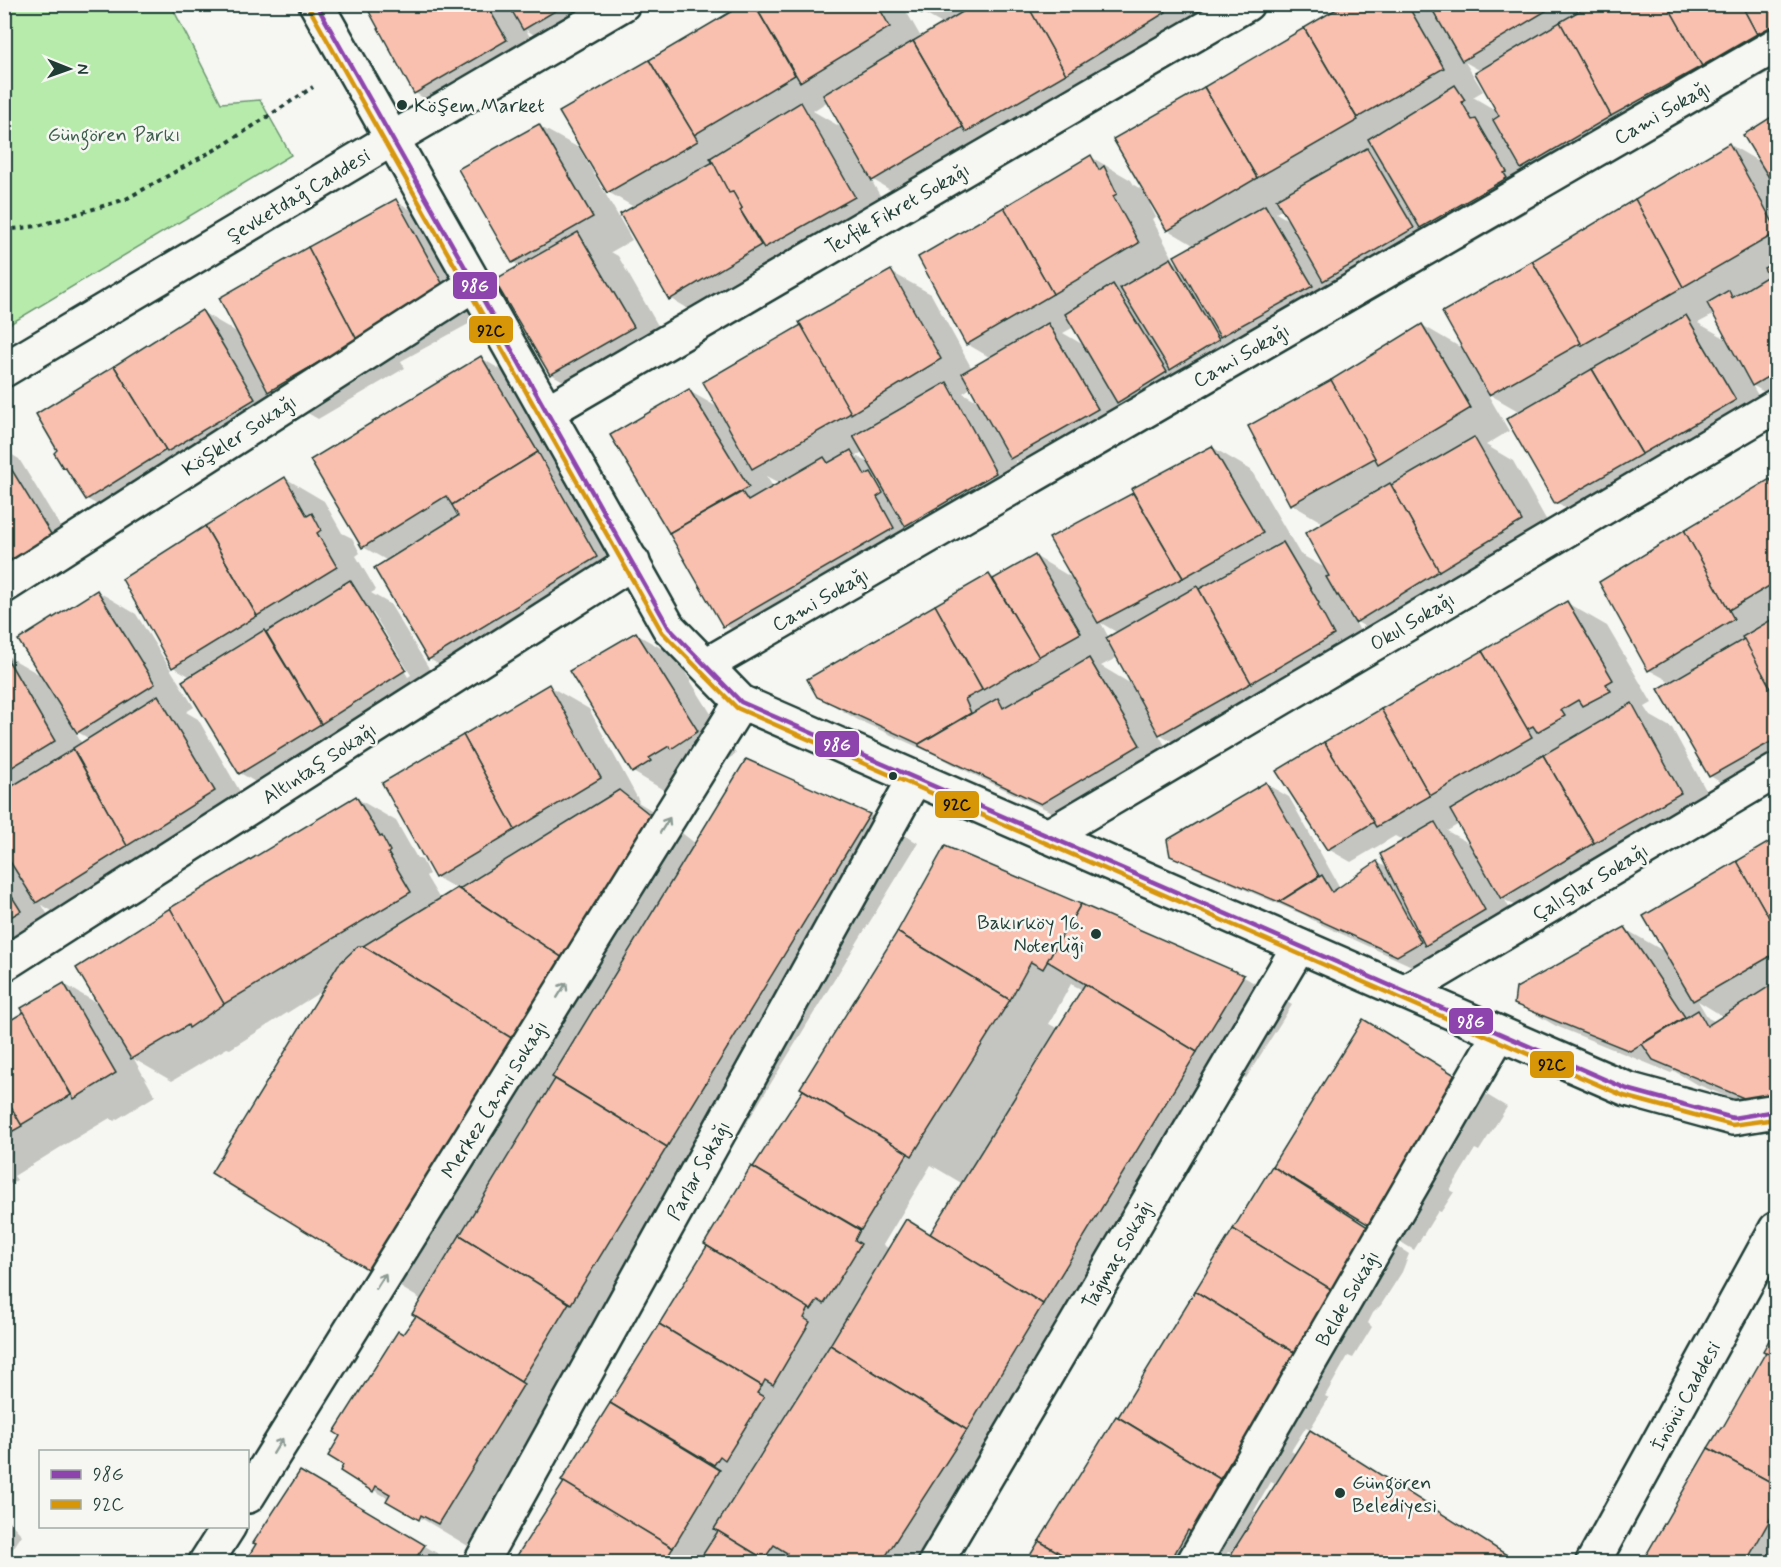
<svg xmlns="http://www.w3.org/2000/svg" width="1781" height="1567" viewBox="0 0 1781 1567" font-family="Mynerve,sans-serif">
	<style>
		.green { fill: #b7ebac; stroke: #6b9470; stroke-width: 1.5 }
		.shadow { fill: #0003; fill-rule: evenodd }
		.building { fill: #f9c0af; stroke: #1f3d34; stroke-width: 1.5 }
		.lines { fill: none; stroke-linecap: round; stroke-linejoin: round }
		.minor-casing { stroke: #1f3d34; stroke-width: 38 }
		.path { stroke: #1f3d34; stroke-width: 4; stroke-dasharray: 4.5 4.5; stroke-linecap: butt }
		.minor { stroke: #f6f6f2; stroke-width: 33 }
		.bus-1-casing { stroke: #f6f6f2; stroke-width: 9 }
		.bus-2-casing { stroke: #f6f6f2; stroke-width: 9 }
		.bus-1 { stroke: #8e44ad; stroke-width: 4.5 }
		.bus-2 { stroke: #d79608; stroke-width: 4.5 }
		.oneway { stroke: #8a9a93 }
		.poi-dot { fill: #1f3d34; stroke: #f6f6f2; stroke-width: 2 }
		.labels { text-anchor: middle; stroke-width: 5; stroke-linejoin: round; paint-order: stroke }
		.poi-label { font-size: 20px; fill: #1f3d34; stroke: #f6f6f2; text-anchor: start }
		.street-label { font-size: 20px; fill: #1f3d34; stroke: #f6f6f2 }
		.park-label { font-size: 20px; fill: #3d604c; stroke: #f6f6f2 }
		.line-badge { stroke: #f6f6f2; stroke-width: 2 }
		.badge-label { font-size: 16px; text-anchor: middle; font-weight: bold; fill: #fff }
		.pale-badge-label { font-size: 16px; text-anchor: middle; font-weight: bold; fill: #111 }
	</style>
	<rect width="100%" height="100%" fill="#f6f6f2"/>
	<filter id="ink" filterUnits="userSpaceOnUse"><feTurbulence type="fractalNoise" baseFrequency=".0167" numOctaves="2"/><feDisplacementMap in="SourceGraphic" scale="12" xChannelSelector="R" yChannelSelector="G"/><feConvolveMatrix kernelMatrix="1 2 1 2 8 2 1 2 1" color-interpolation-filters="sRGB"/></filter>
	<g filter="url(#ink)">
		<path class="green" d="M4,5H171L221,103L260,100L291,155L5,327Z"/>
		<g class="shadow">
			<path d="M366,4H644L564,52L526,30L545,63L455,116L415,93Z"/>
			<path d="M746,4H902L922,39L944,25L923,13L918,4H1258L912,203L870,178L894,220L710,322L671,299L634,207L608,192ZM828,101L844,129L813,111Z"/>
			<path d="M1349,4H1776V68L1561,191L1533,174L1546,201L1461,250L1448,243L1211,392L1199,385L1205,395L1158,424L1120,402L1137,432L1051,481L1015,460L1034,496L946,547L924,535L764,648L725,625L612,436L689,391L719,408L891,272L931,294L972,369L991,358L967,344L1091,157L1131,180L1134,185L1146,192L1115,140ZM1465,62L1481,71L1497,111L1473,97L1483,91ZM1152,203L1168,230L1195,246L1180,265L1175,262L1152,219L1156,217L1150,205ZM1283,209L1290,221L1276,213ZM1074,327L1087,347L1063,333ZM972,387L981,403L963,393ZM864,451L871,464L856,456ZM766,476L781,484L774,488Z"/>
			<path d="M1776,116V399L1752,385L1774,423L1596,525L1556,503L1520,412L1487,393L1509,431L1486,445L1513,461L1560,544L1396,644L1355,621L1373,658L1199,757L1158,733L1178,768L1081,826L960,768L940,757L858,720L818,696L809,679L989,575L996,579L1035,556L1074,579L1051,539L1135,493L1212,447L1251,470L1300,554L1327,569L1325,524L1291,504L1331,382L1422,325L1465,350L1533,262L1729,144L1763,164L1746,135ZM1715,314L1730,341L1698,323ZM1101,623L1118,633L1109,638ZM1118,657L1133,685L1101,666Z"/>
			<path d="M539,126L579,148L632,240L611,252L618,256L672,350L590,396L551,374L520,266L513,262Z"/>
			<path d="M396,201L435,224L485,315L401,361L405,368L318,419L278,396L294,422L127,521L87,499L69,470L64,467L202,312L240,334Z"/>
			<path d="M481,358L520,381L636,580L469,681L429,659L388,561L363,547Z"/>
			<path d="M4,450L19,459L76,552L4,596Z"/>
			<path d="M285,478L324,501L342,533L352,538L360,553L356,556L376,590L371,593L390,604L444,693L279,796L240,773L191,677L173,667ZM369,613H373L411,675L408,677Z"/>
			<path d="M1770,481L1776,484V784L1749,799L1710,776L1671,682L1649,670L1601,583Z"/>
			<path d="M97,591L136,614L194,707L186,712L198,719L253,814L76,925L42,905L59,934L4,968V654L42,676ZM74,730L90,739L82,744Z"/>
			<path d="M1567,603L1607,626L1652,703L1645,707L1651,716L1672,728L1720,816L1542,921L1505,900L1523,933L1438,978L1320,924L1304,915L1195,868L1172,855L1266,784L1289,797L1339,886L1341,888L1377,862L1389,869L1404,841L1395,836L1351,862L1328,849ZM1459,824L1472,845L1447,831Z"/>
			<path d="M636,634L675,656L736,754L672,795L633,772Z"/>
			<path d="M549,686L589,709L639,801L638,802L659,815L696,844L746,761L870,815L918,843L716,1173L707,1168L487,1551L470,1541L468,1546L342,1471L404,1336L417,1316L422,1300L380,1275L325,989L230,1049L227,1048L172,1081L134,1059L155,1096L114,1121L110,1118L61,1147L14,1176L17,1180L4,1187V1025L26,1013L64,984L100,1005L356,798L396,821L417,858L422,860L429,874L426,876L441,901L459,890L436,877Z"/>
			<path d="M1776,839V1117L1694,1083L1674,1071L1671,1073L1556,1026L1516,1003L1625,929L1667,953L1645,917ZM1698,1001L1724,1017L1716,1022L1708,1018Z"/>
			<path d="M1081,906L1244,977L1292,1005L1246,1078L1237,1073L937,1562H515L566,1482L564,1480L709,1245L768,1178L822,1099ZM1071,984L1083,990L1059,1029L1049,1024ZM931,1165L963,1184L931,1236L890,1249L883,1245Z"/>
			<path d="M1363,1021L1507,1107L1479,1151L1475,1149L1450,1190L1454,1192L1441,1212L1438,1211L1414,1250L1359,1217L1357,1220L1409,1254L1402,1272L1381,1305L1373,1313L1368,1323L1372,1327L1353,1358L1348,1356L1325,1396L1329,1398L1310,1429L1306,1427L1291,1451L1296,1454L1310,1432L1519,1562H1228L1233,1554L1228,1552L1222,1562H1028L1116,1418L1119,1419ZM1271,1482L1277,1485L1258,1514L1254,1511Z"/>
			<path d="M1776,1331V1562H1643L1709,1448L1723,1429L1767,1352L1765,1351Z"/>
			<path d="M340,1496L452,1562H247L258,1544Z"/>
			<path d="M4,1516L22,1535L4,1562Z"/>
		</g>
		<g class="building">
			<path d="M365,4H486L507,40L414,94Z"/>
			<path d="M508,4H567L523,30Z"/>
			<path d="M744,4H754L795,75L694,135L649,60Z"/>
			<path d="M754,4H877L890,27L800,82Z"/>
			<path d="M916,4H939L922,14Z"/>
			<path d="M976,4H1027L1066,74L966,132L913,41Z"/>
			<path d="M1027,4H1161L1166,12L1066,74Z"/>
			<path d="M1345,4H1407L1444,68L1357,118L1304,28Z"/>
			<path d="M1429,4H1549L1551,8L1462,61Z"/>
			<path d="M1591,4H1667L1702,66L1611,116L1560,22Z"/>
			<path d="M1667,4H1741L1757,34L1702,66Z"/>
			<path d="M1741,4H1776V24L1757,34Z"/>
			<path d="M1560,22L1611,116L1521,169L1493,120L1499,116L1475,73Z"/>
			<path d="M1304,28L1358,120L1257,178L1204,87Z"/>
			<path d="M913,41L963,127L872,181L823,95Z"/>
			<path d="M649,60L698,141L607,193L559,112Z"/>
			<path d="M1455,85L1465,100L1462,102L1472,120L1476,119L1507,172L1504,173L1507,178L1420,228L1368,139Z"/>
			<path d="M1204,87L1257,178L1167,231L1113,139Z"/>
			<path d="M801,102L855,197L764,248L740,210L742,208L733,192L729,193L710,158Z"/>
			<path d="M1776,114V189L1743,135Z"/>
			<path d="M539,124L593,217L512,263L458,169Z"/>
			<path d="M1729,143L1776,228V233L1683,287L1635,199Z"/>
			<path d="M1367,148L1414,228L1323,281L1276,199Z"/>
			<path d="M1091,155L1099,170L1104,166L1117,194L1113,196L1139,243L1053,294L1004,207Z"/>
			<path d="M713,162L729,193L733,192L742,208L740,210L761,245L669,300L620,214Z"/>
			<path d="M396,199L447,292L357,340L308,247Z"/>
			<path d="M1635,199L1683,287L1581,346L1532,261Z"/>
			<path d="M1265,205L1313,286L1220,337L1174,256Z"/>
			<path d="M1004,207L1053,294L966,345L918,257Z"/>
			<path d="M578,232L634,327L550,375L494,280Z"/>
			<path d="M308,247L357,340L268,392L219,298Z"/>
			<path d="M1171,258L1219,340L1170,370L1120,288Z"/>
			<path d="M1532,261L1581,343L1489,395L1442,312Z"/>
			<path d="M1776,261V372L1752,386L1707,303L1729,290L1732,298L1768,276L1764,268Z"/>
			<path d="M891,270L941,359L851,414L799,322Z"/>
			<path d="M1113,284L1167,372L1117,403L1065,314Z"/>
			<path d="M202,310L255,399L167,452L114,366Z"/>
			<path d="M1686,315L1736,400L1642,454L1592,369Z"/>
			<path d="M1048,323L1098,409L1010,459L962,373Z"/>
			<path d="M1422,324L1471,408L1378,464L1331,380Z"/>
			<path d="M801,325L851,413L752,469L703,382Z"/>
			<path d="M481,356L538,452L452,505L446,496L362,548L310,460Z"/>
			<path d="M114,366L166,450L86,500L65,467L63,468L54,453L57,450L36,414Z"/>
			<path d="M1592,369L1642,454L1555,504L1506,419Z"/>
			<path d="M1331,380L1375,458L1290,505L1248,426Z"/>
			<path d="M947,382L996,473L905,526L853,436Z"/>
			<path d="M689,389L749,487L669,533L610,435Z"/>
			<path d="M1474,437L1522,521L1439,571L1391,485Z"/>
			<path d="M1212,446L1263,533L1183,578L1131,489Z"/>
			<path d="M851,450L865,475L871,472L883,493L877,497L894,528L723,627L669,533L742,492L748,501L824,457L828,463Z"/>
			<path d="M538,452L597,557L428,660L374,568L458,516L452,505Z"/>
			<path d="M4,457L54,539L4,569Z"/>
			<path d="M285,477L307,516L312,513L321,530L317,533L337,567L257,616L205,526Z"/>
			<path d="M1770,479L1776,490V582L1729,610L1684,530Z"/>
			<path d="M1390,483L1439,571L1355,623L1338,595L1337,596L1326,577L1329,576L1305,533Z"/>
			<path d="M1133,493L1183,578L1098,623L1049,538Z"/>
			<path d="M205,526L257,616L172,668L122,579Z"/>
			<path d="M1684,530L1734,619L1648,671L1599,582Z"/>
			<path d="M1283,542L1319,603L1318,605L1334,635L1251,683L1199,589Z"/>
			<path d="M1035,555L1081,633L1038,657L993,579Z"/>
			<path d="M989,574L1039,657L983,690L935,605Z"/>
			<path d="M350,580L406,670L321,724L266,632Z"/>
			<path d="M1197,586L1251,683L1159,735L1106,638Z"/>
			<path d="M97,590L155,684L77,733L18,640Z"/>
			<path d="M1567,601L1613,680L1606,684L1611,691L1582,706L1578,700L1561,710L1565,716L1537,732L1533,726L1527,729L1482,651Z"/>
			<path d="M935,605L982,690L965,699L971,713L919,744L817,697L807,679Z"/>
			<path d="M1776,617V698L1742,637Z"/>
			<path d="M264,630L321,724L239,774L182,681Z"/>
			<path d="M636,632L698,731L671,749L669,746L649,758L651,761L632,773L569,671Z"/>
			<path d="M1744,639L1776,698V739L1709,777L1658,689Z"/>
			<path d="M1482,651L1532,737L1430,796L1381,709Z"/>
			<path d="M4,653L55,741L4,772Z"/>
			<path d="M1089,658L1140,745L1041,804L919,746V744L998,698L1003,708Z"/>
			<path d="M549,684L601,778L515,830L463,735Z"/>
			<path d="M158,695L215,791L127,846L73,748Z"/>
			<path d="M1632,703L1681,793L1594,843L1543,755Z"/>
			<path d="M1381,709L1430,796L1376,827L1324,742Z"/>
			<path d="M463,735L515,830L435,878L382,783Z"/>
			<path d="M1324,742L1374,822L1327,850L1276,771Z"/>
			<path d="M73,749L127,846L36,903L4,852V791Z"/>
			<path d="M1543,755L1594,843L1501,899L1450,810Z"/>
			<path d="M746,759L870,814L667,1147L552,1077Z"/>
			<path d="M1266,782L1319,876L1279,902L1170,856L1167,840Z"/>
			<path d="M619,790L658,821L569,962L459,889Z"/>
			<path d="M356,796L380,837L382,836L390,851L388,853L411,892L224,1004L170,908Z"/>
			<path d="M1435,822L1485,910L1425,946L1380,854Z"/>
			<path d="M1776,838V930L1737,861Z"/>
			<path d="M945,846L1081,904L1043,969L1031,962L1010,1000L897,932Z"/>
			<path d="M1377,861L1421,942L1397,956L1279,902L1322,875L1332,892Z"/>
			<path d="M1737,861L1776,930V953L1693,1001L1643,916Z"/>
			<path d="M4,884L21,911L4,921Z"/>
			<path d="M457,888L572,964L523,1045L363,946Z"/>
			<path d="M1081,904L1244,975L1197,1052L1047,961Z"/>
			<path d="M170,908L224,1004L189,1028L188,1025L131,1059L76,968Z"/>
			<path d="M1625,927L1685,1017L1630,1051L1514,1004L1516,988Z"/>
			<path d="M897,932L1010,1000L912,1156L800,1088Z"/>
			<path d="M358,946H363L521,1044L380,1277L211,1173L338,965Z"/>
			<path d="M1776,982V1093L1758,1104L1653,1060L1642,1044L1698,1010L1707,1026Z"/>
			<path d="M64,983L116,1073L74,1099L21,1008Z"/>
			<path d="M1085,984L1197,1052L1043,1304L930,1234Z"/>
			<path d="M24,1012L71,1095L21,1125L4,1095V1024Z"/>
			<path d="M1363,1019L1468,1083L1374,1228L1272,1166Z"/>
			<path d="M555,1079L667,1147L571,1304L460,1235Z"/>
			<path d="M803,1090L908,1153L861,1230L753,1167Z"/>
			<path d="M4,1095L22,1126L4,1136Z"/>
			<path d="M751,1166L860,1230L855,1240L861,1244L824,1304L818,1300L811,1310L704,1244Z"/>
			<path d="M1272,1166L1371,1229L1334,1291L1233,1229Z"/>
			<path d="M906,1219L1043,1304L967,1430L830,1345Z"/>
			<path d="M1233,1229L1334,1291L1297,1354L1195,1291Z"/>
			<path d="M460,1235L569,1303L521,1382L412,1314Z"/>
			<path d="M707,1246L809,1308L804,1318L810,1322L773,1385L765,1380L762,1386L659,1324Z"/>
			<path d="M1195,1291L1297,1354L1270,1408L1265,1405L1252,1427L1257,1430L1236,1464L1231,1461L1220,1479L1118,1417Z"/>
			<path d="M416,1316L524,1384L438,1524L421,1515L419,1520L386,1501L390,1494L376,1486L373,1492L340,1471L343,1465L328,1456L340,1436L334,1432L398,1331L403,1334Z"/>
			<path d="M659,1324L762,1386L757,1393L764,1397L725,1460L720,1456L714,1465L610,1403Z"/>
			<path d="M1776,1328V1358L1763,1351Z"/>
			<path d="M830,1345L967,1430L882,1562H780L787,1553L774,1545L764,1559L714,1529Z"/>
			<path d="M1766,1352L1776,1358V1485L1708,1448L1721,1427H1723Z"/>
			<path d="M610,1403L720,1470L673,1548L561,1481Z"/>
			<path d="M1116,1416L1220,1479L1215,1487L1219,1490L1192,1533L1188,1530L1175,1553L1179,1555L1174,1562H1075L1039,1541Z"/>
			<path d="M1310,1430L1510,1557L1507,1562H1226Z"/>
			<path d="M1708,1448L1776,1485V1509L1746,1562H1642Z"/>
			<path d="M300,1471L425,1545L413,1562H245L256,1544L253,1543Z"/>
			<path d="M564,1482L673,1548L664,1562H513Z"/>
			<path d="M718,1531L764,1559L769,1562H698Z"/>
			<path d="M1039,1541L1075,1562H1026Z"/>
		</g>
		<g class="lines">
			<g class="minor-casing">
				<g id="minor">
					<path d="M316,4L669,628L741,702L1627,1089L1733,1118L1776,1111"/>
					<path d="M4,370L392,139L623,4"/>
					<path d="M547,412L1247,4"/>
					<path d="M4,586L474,284"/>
					<path d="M706,665L1776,45"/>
					<path d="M1048,836L1776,406"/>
					<path d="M4,964L633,562"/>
					<path d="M1404,992L1776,771"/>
					<path d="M248,1496L741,702"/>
					<path d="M206,1562L229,1526"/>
					<path d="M481,1562L915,778"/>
					<path d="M936,1562L1299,946"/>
					<path d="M1194,1562L1499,1034"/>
					<path d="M1593,1562L1776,1229"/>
				</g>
			</g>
			<path class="path" d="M4,230L38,226L126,199L227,143L313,87"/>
			<use href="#minor" class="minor"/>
			<g class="bus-1-casing">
				<path id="bus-1" d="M316,4L669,628L741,702L1627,1089L1733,1118L1776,1111"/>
			</g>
			<g class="bus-2-casing">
				<path id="bus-2" d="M309,8L662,632L737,708L1624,1096L1732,1125L1776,1119"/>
			</g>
			<use href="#bus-1" class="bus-1"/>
			<use href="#bus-2" class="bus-2"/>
		</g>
		<defs><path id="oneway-shaft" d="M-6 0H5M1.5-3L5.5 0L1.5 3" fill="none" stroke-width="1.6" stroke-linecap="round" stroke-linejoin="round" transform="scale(1.5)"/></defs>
		<g class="oneway">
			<use href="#oneway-shaft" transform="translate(665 825) rotate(-58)"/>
			<use href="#oneway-shaft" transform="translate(562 990) rotate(-58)"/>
			<use href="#oneway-shaft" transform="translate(381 1281) rotate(-58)"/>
			<use href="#oneway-shaft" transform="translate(278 1446) rotate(-58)"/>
		</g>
	</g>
	<g class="poi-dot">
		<circle cx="402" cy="105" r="6"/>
		<circle cx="893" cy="776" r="5"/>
		<circle cx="1096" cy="934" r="6"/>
		<circle cx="1340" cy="1493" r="6"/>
	</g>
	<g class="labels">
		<g class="poi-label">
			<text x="414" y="112">Köşem Market</text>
			<text x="1084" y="929" text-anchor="end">Bakırköy 16.<tspan x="1084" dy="23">Noterliği</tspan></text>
			<text x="1352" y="1489">Güngören<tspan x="1352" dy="23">Belediyesi</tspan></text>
		</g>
		<g class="street-label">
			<text transform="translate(1662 112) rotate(-30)" y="7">Cami Sokağı</text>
			<text transform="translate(298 195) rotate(-31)" y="7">Şevketdağ Caddesi</text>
			<text transform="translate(897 208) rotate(-30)" y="7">Tevfik Fikret Sokağı</text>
			<text transform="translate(1241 355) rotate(-30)" y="7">Cami Sokağı</text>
			<text transform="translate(239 435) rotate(-33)" y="7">Köşkler Sokağı</text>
			<text transform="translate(820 599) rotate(-30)" y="7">Cami Sokağı</text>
			<text transform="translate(1412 621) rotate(-31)" y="7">Okul Sokağı</text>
			<text transform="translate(319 763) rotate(-33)" y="7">Altıntaş Sokağı</text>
			<text transform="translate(1590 882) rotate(-31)" y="7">Çalışlar Sokağı</text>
			<text transform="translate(494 1099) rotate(-58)" y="7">Merkez Cami Sokağı</text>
			<text transform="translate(698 1170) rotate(-61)" y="7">Parlar Sokağı</text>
			<text transform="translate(1117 1254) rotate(-60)" y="7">Tağmaç Sokağı</text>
			<text transform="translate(1347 1298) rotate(-60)" y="7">Belde Sokağı</text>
			<text transform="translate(1685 1396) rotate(-61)" y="7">İnönü Caddesi</text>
		</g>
		<g class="park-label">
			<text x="114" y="141">Güngören Parkı</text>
		</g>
	</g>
	<g class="line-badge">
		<rect x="452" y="271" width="46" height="29" rx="6" fill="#8e44ad"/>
		<rect x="468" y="315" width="46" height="29" rx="6" fill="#d79608"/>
		<rect x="814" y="730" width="46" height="28" rx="6" fill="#8e44ad"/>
		<rect x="934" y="790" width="46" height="29" rx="6" fill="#d79608"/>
		<rect x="1448" y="1007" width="46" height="28" rx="6" fill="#8e44ad"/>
		<rect x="1529" y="1050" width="46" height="29" rx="6" fill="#d79608"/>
	</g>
	<g class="badge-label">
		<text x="475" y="291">98G</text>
		<text x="837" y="750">98G</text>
		<text x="1471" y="1027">98G</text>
	</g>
	<g class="pale-badge-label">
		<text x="491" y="336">92C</text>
		<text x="957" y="810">92C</text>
		<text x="1552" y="1070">92C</text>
	</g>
	<rect width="1781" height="1567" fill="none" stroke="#f6f6f2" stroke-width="24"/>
	<rect x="12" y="12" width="1757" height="1543" fill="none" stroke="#1f3d34" stroke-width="2" filter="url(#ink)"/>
	<rect x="39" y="1450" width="210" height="78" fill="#f6f6f2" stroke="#a0aca6" stroke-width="1.5"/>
	<rect x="51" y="1470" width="30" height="9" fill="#8e44ad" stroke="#a0aca6" stroke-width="1.5"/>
	<text x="93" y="1480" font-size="18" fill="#1f3d34">98G</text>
	<rect x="51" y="1500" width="30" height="9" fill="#d79608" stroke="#a0aca6" stroke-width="1.5"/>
	<text x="93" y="1510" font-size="18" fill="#1f3d34">92C</text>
	<g transform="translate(69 69) rotate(91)" stroke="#f6f6f2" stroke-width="4.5" paint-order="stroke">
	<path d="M0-4.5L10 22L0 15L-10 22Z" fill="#1f3d34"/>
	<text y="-9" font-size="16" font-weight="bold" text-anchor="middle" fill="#1f3d34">N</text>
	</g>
</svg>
